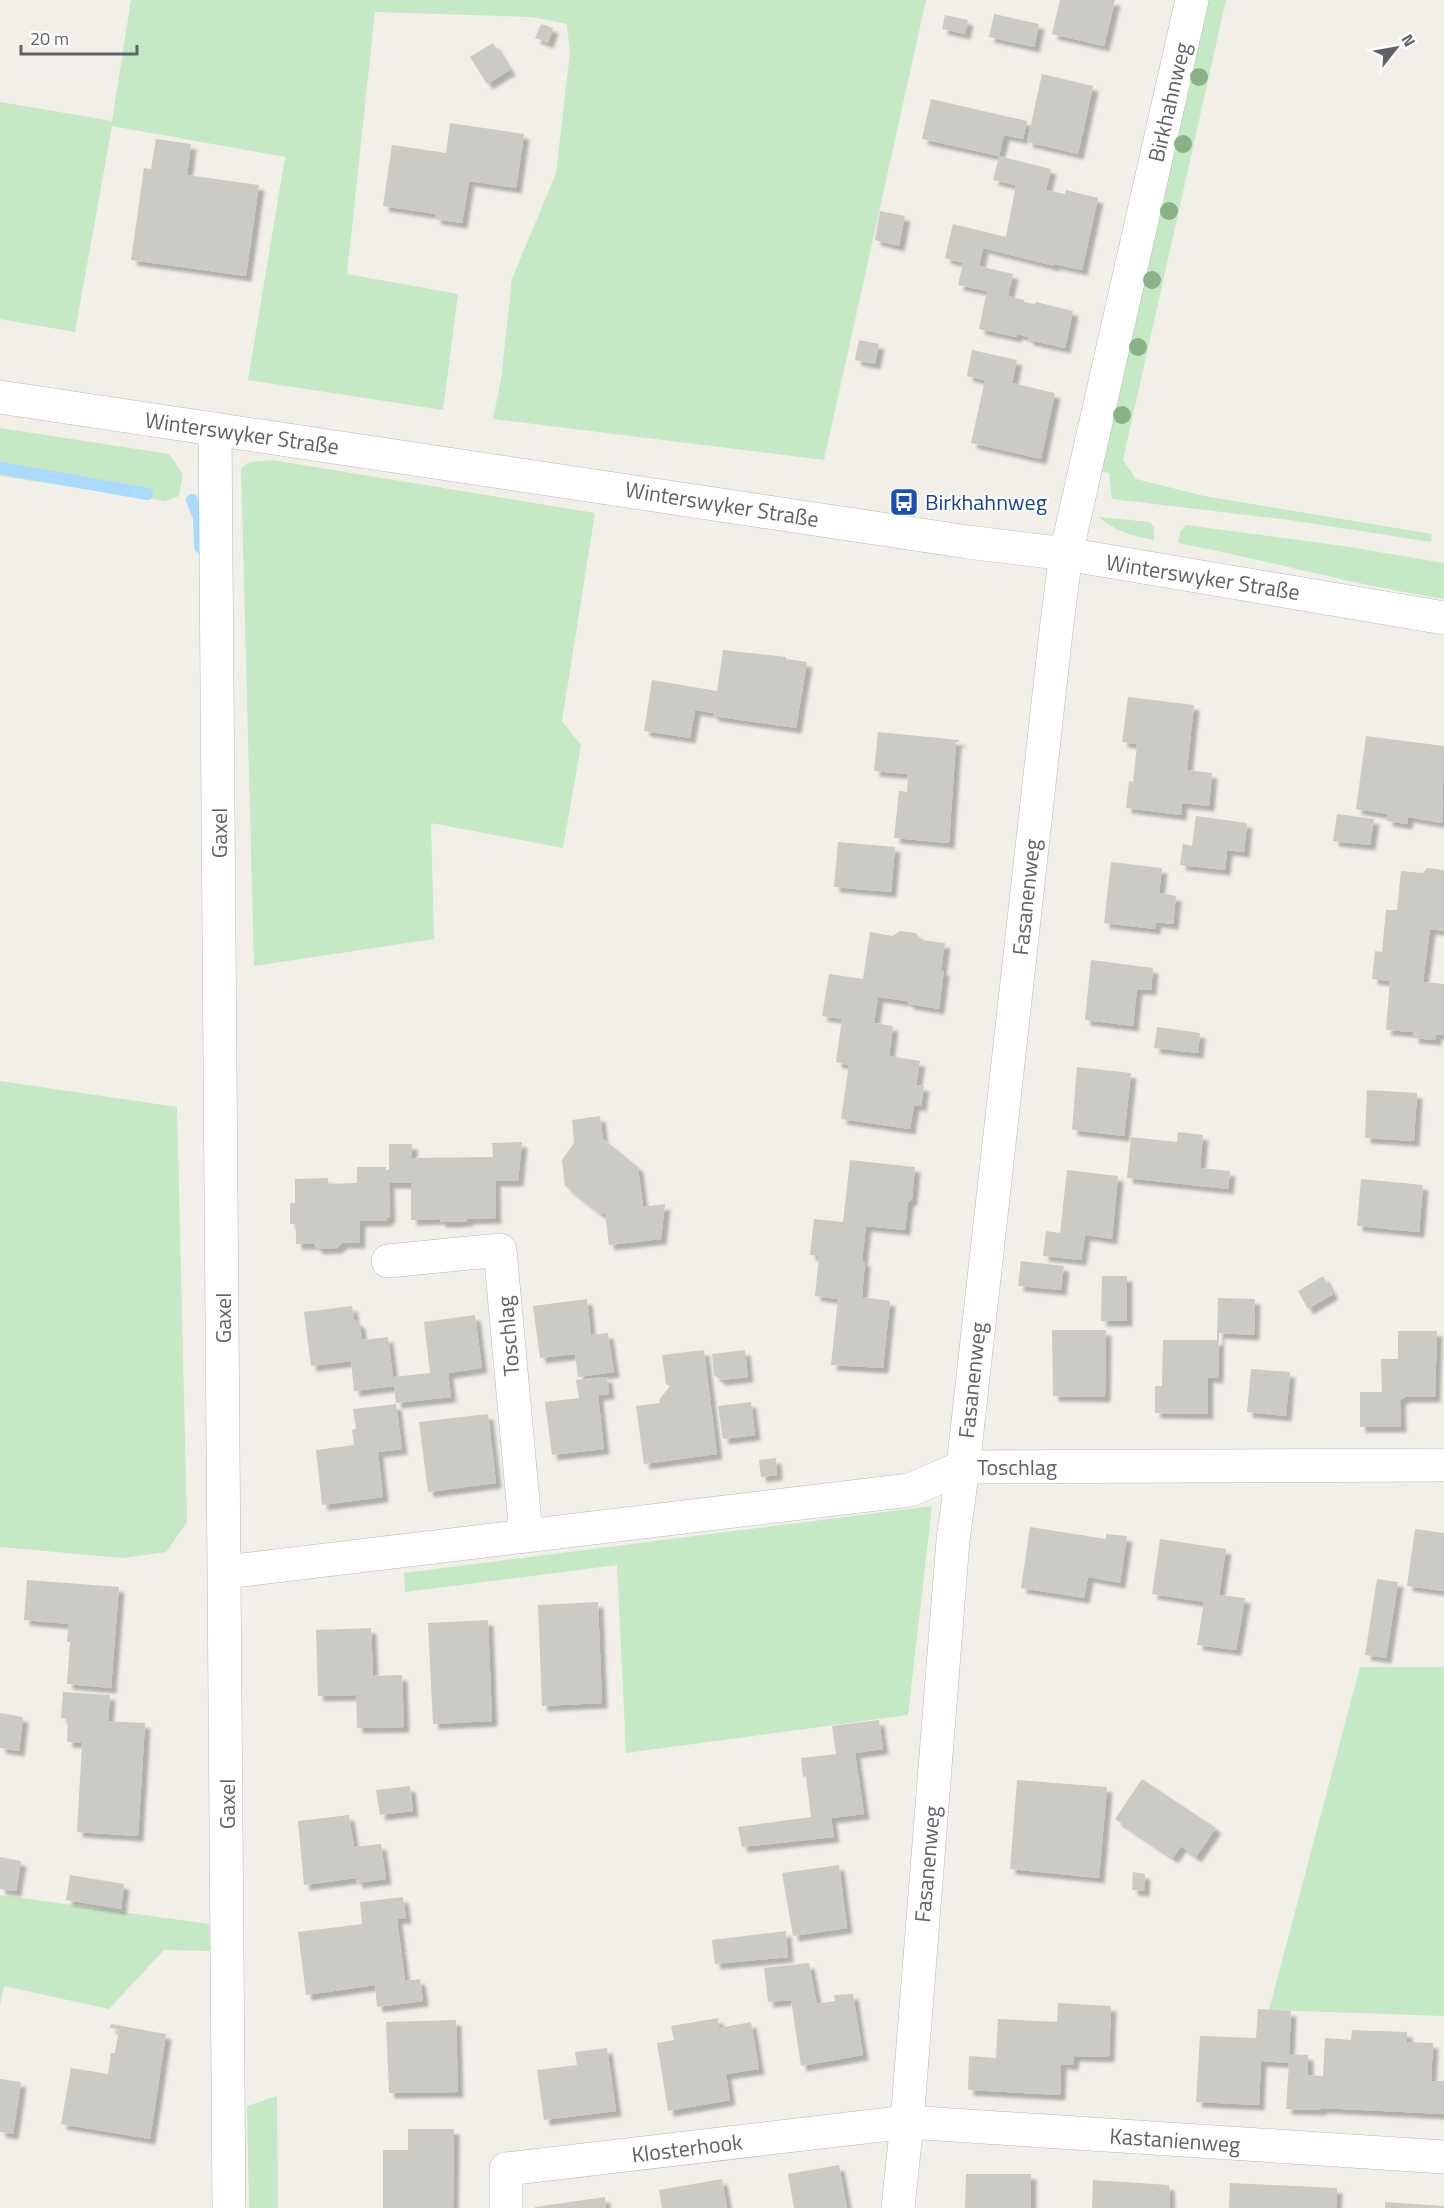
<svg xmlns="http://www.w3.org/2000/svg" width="1444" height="2208" viewBox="0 0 1444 2208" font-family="'Titillium Web',sans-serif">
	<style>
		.green { fill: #c5e8c5 }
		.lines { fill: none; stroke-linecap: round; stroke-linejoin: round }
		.stream { stroke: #aadaff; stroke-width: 12 }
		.building { fill: #cccac5; filter: url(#shadow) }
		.street-casing { stroke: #b5b8bc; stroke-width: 34 }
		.secondary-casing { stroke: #b6babf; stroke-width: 34 }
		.street { stroke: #fff; stroke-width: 33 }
		.secondary { stroke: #fff; stroke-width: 33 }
		.tree { fill: #89b387 }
		.labels { text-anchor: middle; stroke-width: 4.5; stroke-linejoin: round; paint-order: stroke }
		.street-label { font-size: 22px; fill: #5f6368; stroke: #fff }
		.transit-label { font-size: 22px; fill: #164399; stroke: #fff; text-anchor: start }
	</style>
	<defs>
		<filter id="shadow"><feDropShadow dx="5.5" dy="5.5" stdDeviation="1.5" flood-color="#0004"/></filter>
	</defs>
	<rect width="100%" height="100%" fill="#f1efe8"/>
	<g class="green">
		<path d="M131,0H926L824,460L493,419L501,379L512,279L556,173L570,53L567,24L532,17L375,12L347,274L458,294L443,410L248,380L285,157L112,126L75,332L0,319V102L112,121Z"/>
		<path d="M1202,0H1226L1123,460L1136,479L1204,496L1432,534L1431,542L1290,520L1112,499L1109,473L1093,470Z"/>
		<path d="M0,428L169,454L183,474L179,496L165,501L0,476Z"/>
		<path d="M272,460L595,513L562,721L581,745L563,848L431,823L434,939L254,966L241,468L250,462Z"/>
		<path d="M1099,517L1150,522L1154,527V540C1133,536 1116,532 1099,517Z"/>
		<path d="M1186,525L1343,546L1444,563V599C1354,585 1267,560 1178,543L1180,532Z"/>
		<path d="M0,1081L177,1107L187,1522L166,1552L123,1558L0,1547Z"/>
		<path d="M932,1506L908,1715L626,1753L617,1565L405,1592L404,1573Z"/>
		<path d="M1360,1667H1444V2016L1269,2010Z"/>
		<path d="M0,1895L209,1924L210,1951L164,1950L109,2009L4,1986L0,2005Z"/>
		<path d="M277,2096L278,2208H249L247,2106Z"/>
	</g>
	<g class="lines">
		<g class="stream">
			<path d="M0,468L147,494"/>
			<path d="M192,500L199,518L200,547"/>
		</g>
	</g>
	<g class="building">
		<path d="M1060,0H1115L1104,46L1052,34Z"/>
		<path d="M994,14L1039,24L1034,47L989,37Z"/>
		<path d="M945,15L968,20L965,34L942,29Z"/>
		<path d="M541,24L553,28L548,43L535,38Z"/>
		<path d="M493,43L510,70L487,84L470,57Z"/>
		<path d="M1042,74L1093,86L1078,154L1027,142Z"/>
		<path d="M931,99L1027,121L1023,139L1004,135L999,156L1051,169L1046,190L1065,194L1066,190L1098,198L1082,270L1054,264V266L983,248L979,266L1013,274L1008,296L1024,300V302L1035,304L1036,302L1073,311L1065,348L1028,340V337L1017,334L1016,337L979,329L987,291L958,285L963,263L945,258L953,224L1006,237L1016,185L993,180L999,156L922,139Z"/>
		<path d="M450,123L524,134L516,188L469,181L462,223L435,219L436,214L383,206L392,145L446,153Z"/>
		<path d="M156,139L191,144L187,175L259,185L246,276L131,260L144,168L151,169Z"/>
		<path d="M880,211L905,216L899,246L875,240Z"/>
		<path d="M859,340L879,344L875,364L855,360Z"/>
		<path d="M972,350L1017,360L1012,383L1055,393L1041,459L971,443L985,380L967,376Z"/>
		<path d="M723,650L786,657V659L807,662L796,728L713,716V713L695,710L690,738L644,731L652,680L717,691Z"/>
		<path d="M1128,697L1194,705L1187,770L1212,773L1209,806L1182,803L1181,815L1126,808L1129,781L1133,782L1137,744L1122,742Z"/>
		<path d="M878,732L959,740V742H956L949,843L894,838L899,791L907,792L908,774L874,771Z"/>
		<path d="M1366,736L1444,746L1442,823L1408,817L1407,824L1387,821L1388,814L1356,809Z"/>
		<path d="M1337,814L1374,819L1370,845L1333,841Z"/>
		<path d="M1196,816L1247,823L1244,852L1227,850L1225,870L1180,865L1183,844L1192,846Z"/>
		<path d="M838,842L895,847L891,892L834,887Z"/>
		<path d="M1111,862L1162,868L1159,893L1176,896L1173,924L1156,922L1155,929L1104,923Z"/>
		<path d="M1427,868L1444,870V931L1430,929L1423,982L1444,984V1035L1436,1034V1040L1413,1038L1414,1032L1386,1030L1390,981L1372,979L1375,951L1382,952L1386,910H1397L1401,871L1423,873Z"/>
		<path d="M900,931L916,933L921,940L945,943L941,970H944L939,1009L909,1004L907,1001L878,997L874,1023L893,1026L889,1056L920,1061L916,1085L924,1086L921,1106L914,1105L910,1129L841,1119L849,1065L836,1062L842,1019L822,1016L829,974L863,979L870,932L893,936Z"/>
		<path d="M1091,960L1153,968L1151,990L1137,989L1133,1026L1085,1020Z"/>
		<path d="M1157,1027L1200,1033L1198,1053L1154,1048Z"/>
		<path d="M1077,1067L1131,1073L1124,1136L1072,1130Z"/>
		<path d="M1367,1090L1417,1093L1414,1141L1365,1138Z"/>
		<path d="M600,1116L603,1139L638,1167L643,1207L665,1204L661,1239L609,1245L605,1214H601L565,1186L562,1160L574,1143L572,1120Z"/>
		<path d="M1178,1132L1203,1135L1200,1168L1230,1171L1228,1189L1127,1178L1131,1137L1177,1142Z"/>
		<path d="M522,1142L518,1181H495L496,1218L467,1219V1221L453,1222H441L440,1219L411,1220V1183H389L390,1218H387V1221H360V1243H342L337,1248L318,1249L314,1244H296V1224H290V1203H295V1179L328,1178V1184L357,1183V1167H386V1170H389V1144H412V1158L493,1157L492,1143Z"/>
		<path d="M850,1160L915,1167L912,1199L908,1202L905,1230L866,1226L862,1261H865L862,1297L890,1301L883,1368L831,1365L838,1299L815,1296L819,1256L810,1255L814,1219L843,1222Z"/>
		<path d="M1067,1170L1118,1176L1112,1239L1085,1235L1081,1260L1043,1256L1046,1231L1060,1233Z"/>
		<path d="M1361,1179L1423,1185L1419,1232L1357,1226Z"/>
		<path d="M1021,1261L1064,1266L1061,1290L1018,1286Z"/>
		<path d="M1102,1276H1127V1321H1101Z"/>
		<path d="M1323,1276L1333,1294L1308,1309L1298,1291Z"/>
		<path d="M1218,1298L1255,1299L1254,1335L1219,1333L1218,1378L1208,1377V1414L1155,1413V1386H1162L1163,1340H1217Z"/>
		<path d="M587,1299L591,1335L608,1333L614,1372L578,1377L575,1354L540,1358L533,1306Z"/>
		<path d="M352,1306L354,1319L360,1324L362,1340L388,1337L393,1377L430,1373L424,1322L475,1315L482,1368L448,1373L451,1397L396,1403L394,1386L354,1391L351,1361L311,1366L304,1312Z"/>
		<path d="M1052,1330H1106L1105,1397L1053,1396Z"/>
		<path d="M1398,1331H1437L1435,1397H1405L1400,1400L1401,1427H1360V1392H1382L1381,1359H1398Z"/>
		<path d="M704,1350L717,1454L644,1464L636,1406L660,1403L659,1400L670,1386L666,1384L662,1355Z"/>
		<path d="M745,1350L748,1377L721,1380L714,1375L712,1354Z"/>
		<path d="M1251,1369L1290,1372L1286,1416L1247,1412Z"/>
		<path d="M607,1377L609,1394L598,1395L604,1449L552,1455L545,1402L579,1398L576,1380Z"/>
		<path d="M751,1402L755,1435L723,1439L718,1406Z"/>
		<path d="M396,1404L402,1449L378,1452L383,1497L322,1505L316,1450L354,1445L352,1430L356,1429L353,1409Z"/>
		<path d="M488,1414L496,1483L428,1492L419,1422Z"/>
		<path d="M776,1458L777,1475L761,1477L759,1460Z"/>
		<path d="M1030,1527L1106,1539V1534L1127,1536L1120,1583L1088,1577L1084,1598L1021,1588Z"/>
		<path d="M1415,1529L1444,1533V1591L1407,1586Z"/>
		<path d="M1160,1539L1226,1549L1219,1595L1245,1598L1236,1650L1197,1645L1204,1602L1152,1594Z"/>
		<path d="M1377,1579L1398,1582L1386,1658L1365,1655Z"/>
		<path d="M27,1580L119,1587L111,1688L67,1684L70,1642H67L69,1624L24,1620Z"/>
		<path d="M598,1602L602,1703L542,1706L538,1605Z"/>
		<path d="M488,1620L492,1721L433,1724L428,1623Z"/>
		<path d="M371,1628L373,1676L402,1675L404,1727L357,1728L356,1695L318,1696L316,1630Z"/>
		<path d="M63,1692L110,1695L108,1721L145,1723L138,1836L77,1832L82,1743L67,1742L68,1719L61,1718Z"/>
		<path d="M0,1713L23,1717L19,1751L0,1748Z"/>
		<path d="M879,1720L883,1749L855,1753L864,1814L831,1818L834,1837L742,1847L738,1827L811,1817L806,1776L803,1777L801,1758L836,1754L832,1726Z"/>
		<path d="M1142,1779L1216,1828L1196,1857L1181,1846L1173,1858L1115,1819Z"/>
		<path d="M1017,1780L1107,1787L1099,1878L1010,1869Z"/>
		<path d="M410,1786L413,1811L380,1815L376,1790Z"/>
		<path d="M349,1815L354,1847L381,1844L386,1879L357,1883L356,1878L304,1885L298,1821Z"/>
		<path d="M0,1857L21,1861L16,1891L0,1889Z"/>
		<path d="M839,1865L847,1928L793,1936L782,1873Z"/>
		<path d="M1133,1872L1145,1874L1144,1891L1132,1890Z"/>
		<path d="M70,1875L124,1884L121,1909L66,1900Z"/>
		<path d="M403,1897L406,1918L397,1919L405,1981L420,1979L423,2001L377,2007L375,1985L306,1995L298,1932L362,1924L360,1902Z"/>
		<path d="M786,1931L788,1957L715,1964L712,1940Z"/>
		<path d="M809,1963L817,2004L835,2001L834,1995L853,1994L863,2055L801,2066L791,2000L768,2002L764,1968Z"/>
		<path d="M1058,2003L1111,2006L1109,2057L1074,2056L1073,2065L1061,2064L1060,2095L968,2090L969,2056L996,2058L998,2019L1057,2022Z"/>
		<path d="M1258,2009L1291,2011L1289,2054L1308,2055V2075L1323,2076L1325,2038L1351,2040L1352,2030L1407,2032V2042L1433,2043L1431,2081H1444V2114L1321,2108V2110L1286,2109L1289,2063L1261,2061L1259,2105L1196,2102L1200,2036L1256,2038Z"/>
		<path d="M718,2018L719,2028L751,2022L759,2069L726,2074L730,2100L668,2111L657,2043L674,2040L671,2026Z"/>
		<path d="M456,2020L458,2092L389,2093L386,2022Z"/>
		<path d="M111,2024L166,2034L150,2139L61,2124L71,2068L108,2074L111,2053H115L119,2029L110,2028Z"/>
		<path d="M607,2048L616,2111L544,2120L537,2070L577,2065L575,2052Z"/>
		<path d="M0,2079L21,2082L13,2134L0,2132Z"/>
		<path d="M408,2129H454L453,2208H383V2150H408Z"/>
		<path d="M839,2165L847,2208H794L788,2174Z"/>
		<path d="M966,2174H1031V2208H965Z"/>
		<path d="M722,2179L727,2208H662L659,2190Z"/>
		<path d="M1093,2180L1169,2185L1170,2208H1092Z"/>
		<path d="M1230,2183L1337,2188L1336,2208H1229Z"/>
		<path d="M605,2197L606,2208H535V2207Z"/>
		<path d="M1385,2202L1444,2206V2208H1385Z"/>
	</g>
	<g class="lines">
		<g class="street-casing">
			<g id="street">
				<path d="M215,429L229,2208"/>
				<path d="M388,1261L500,1250L526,1535"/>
				<path d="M225,1572L910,1490L963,1467L1444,1465"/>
				<path d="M506,2208V2169L907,2122L1444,2157"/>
				<path d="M898,2208L907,2122L953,1540L963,1467L1057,623L1066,554L1192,0"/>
			</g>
		</g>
		<g class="secondary-casing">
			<path id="secondary" d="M0,397L968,542L1066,554L1444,618"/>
		</g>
		<use href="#street" class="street"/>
		<use href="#secondary" class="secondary"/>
	</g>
	<g class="tree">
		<circle cx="1199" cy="77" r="9"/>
		<circle cx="1183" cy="144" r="9"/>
		<circle cx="1169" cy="211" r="9"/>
		<circle cx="1152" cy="280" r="9"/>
		<circle cx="1138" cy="347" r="9"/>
		<circle cx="1122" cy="415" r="9"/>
	</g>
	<defs>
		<g id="bus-square" transform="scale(1.5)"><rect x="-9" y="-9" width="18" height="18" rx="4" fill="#1a4fb4" stroke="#fff"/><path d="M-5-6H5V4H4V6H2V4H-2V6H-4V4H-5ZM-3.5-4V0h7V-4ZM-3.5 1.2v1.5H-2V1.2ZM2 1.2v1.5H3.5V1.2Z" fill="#fff"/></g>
	</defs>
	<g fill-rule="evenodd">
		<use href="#bus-square" x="904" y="502"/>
	</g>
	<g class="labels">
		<g class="street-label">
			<text transform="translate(1169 102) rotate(-77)" y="8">Birkhahnweg</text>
			<text transform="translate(242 433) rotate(8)" y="8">Winterswyker Straße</text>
			<text transform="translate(722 504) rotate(9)" y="8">Winterswyker Straße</text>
			<text transform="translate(1203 577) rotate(9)" y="8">Winterswyker Straße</text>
			<text transform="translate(219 833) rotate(-90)" y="8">Gaxel</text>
			<text transform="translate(1026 897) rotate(-84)" y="8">Fasanenweg</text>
			<text transform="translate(223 1318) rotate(-90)" y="8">Gaxel</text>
			<text transform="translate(508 1336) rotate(-95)" y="8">Toschlag</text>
			<text transform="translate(972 1380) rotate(-84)" y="8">Fasanenweg</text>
			<text x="1017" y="1475">Toschlag</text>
			<text transform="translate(227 1804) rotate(-90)" y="8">Gaxel</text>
			<text transform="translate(927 1864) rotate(-85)" y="8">Fasanenweg</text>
			<text transform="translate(1175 2140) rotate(4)" y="8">Kastanienweg</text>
			<text transform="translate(687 2148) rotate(-7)" y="8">Klosterhook</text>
		</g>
		<g class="transit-label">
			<text x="925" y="510">Birkhahnweg</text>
		</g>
	</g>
	<g transform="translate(1396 48) rotate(59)" stroke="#ffffff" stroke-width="4.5" paint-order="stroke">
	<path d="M0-4.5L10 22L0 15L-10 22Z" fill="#5f6368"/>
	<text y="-9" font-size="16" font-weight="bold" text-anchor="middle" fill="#5f6368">N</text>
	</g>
	<path d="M21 45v9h116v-9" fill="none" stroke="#5f6368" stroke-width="3"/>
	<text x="30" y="45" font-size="18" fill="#5f6368" stroke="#ffffff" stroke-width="4.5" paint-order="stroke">20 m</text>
</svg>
